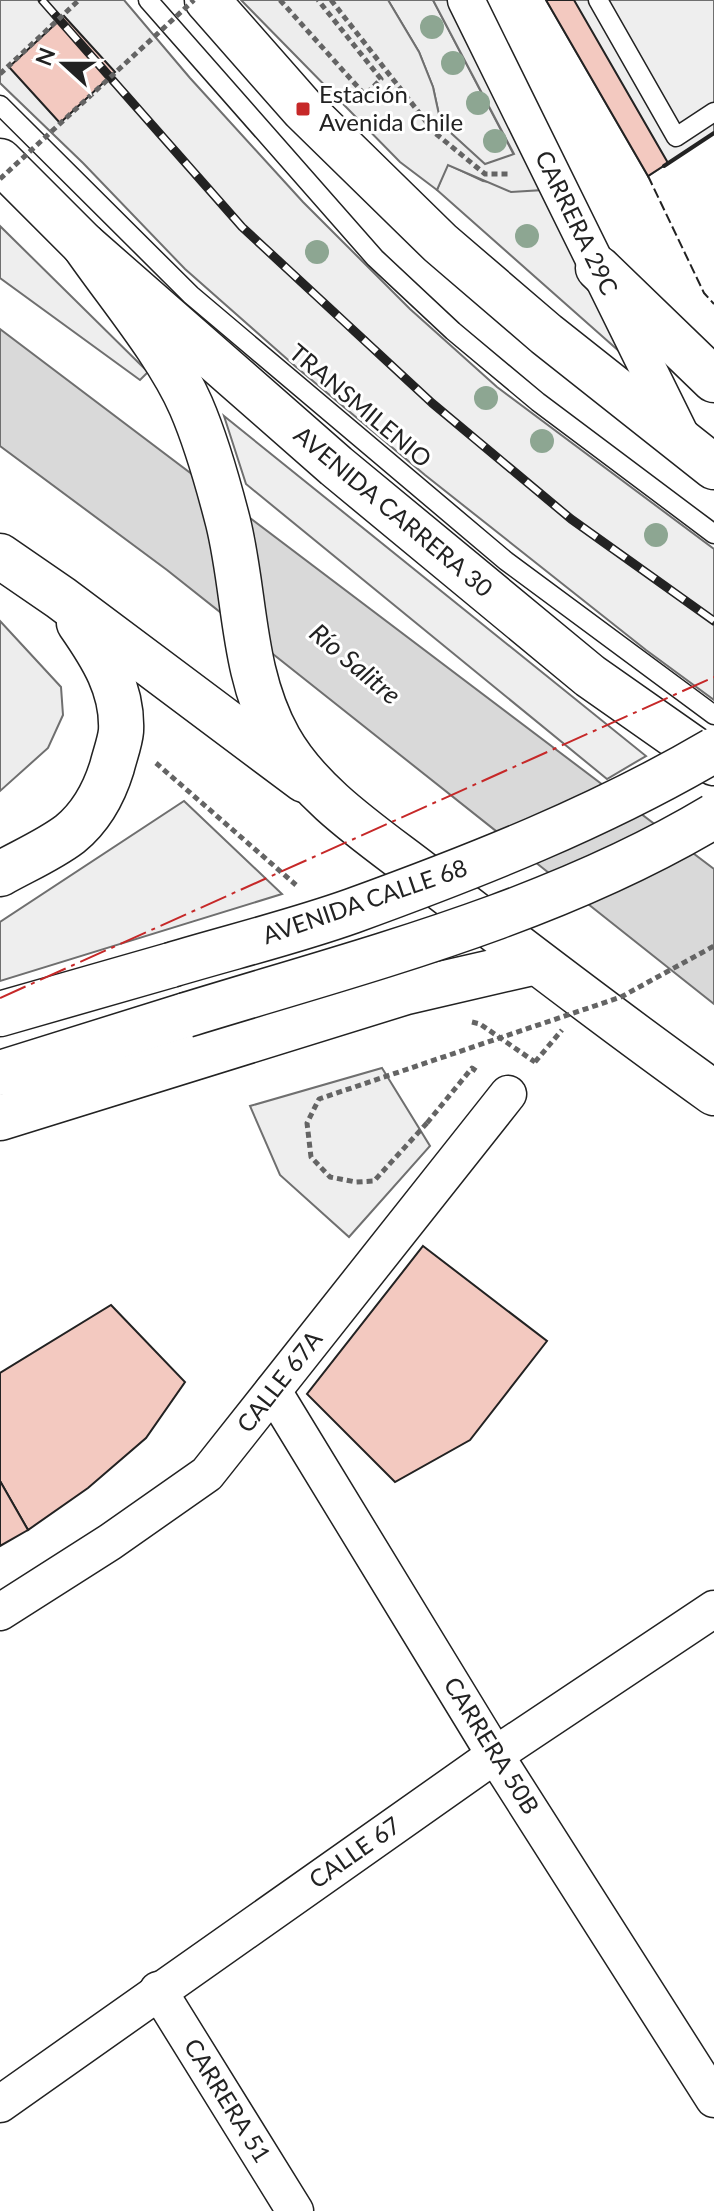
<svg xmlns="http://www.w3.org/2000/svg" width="714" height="2211" viewBox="0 0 714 2211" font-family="Lato,sans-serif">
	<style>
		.green { fill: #eee; stroke: #6f6f6f; stroke-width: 2 }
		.parking { fill: #ededed; stroke: #6f6f6f; stroke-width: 2 }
		.water { fill: #d9d9d9; stroke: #6f6f6f; stroke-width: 2 }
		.building { fill: #f3c9c0; stroke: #222; stroke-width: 2 }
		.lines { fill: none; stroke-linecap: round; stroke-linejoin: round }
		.lane-casing { stroke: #222; stroke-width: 21 }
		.street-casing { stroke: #222; stroke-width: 39 }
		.secondary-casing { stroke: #222; stroke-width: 47 }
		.highway-casing { stroke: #222; stroke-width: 47 }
		.path { stroke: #646464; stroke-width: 5; stroke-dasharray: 6 4; stroke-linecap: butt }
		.lane { stroke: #fff; stroke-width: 18 }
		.street { stroke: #fff; stroke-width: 36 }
		.secondary { stroke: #fff; stroke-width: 44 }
		.highway { stroke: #fff; stroke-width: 44 }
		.rail-casing { stroke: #222; stroke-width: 9 }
		.rail { stroke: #fff; stroke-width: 6; stroke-dasharray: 18; stroke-linecap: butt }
		.secondary-bridge-casing { stroke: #222; stroke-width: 47; stroke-linecap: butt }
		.path-bridge { stroke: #646464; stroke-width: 5; stroke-dasharray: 6 4; stroke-linecap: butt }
		.secondary-bridge { stroke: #fff; stroke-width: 44 }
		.fence { stroke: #222; stroke-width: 2; stroke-dasharray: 10 4; stroke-linecap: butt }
		.wall { stroke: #222; stroke-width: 4 }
		.power { stroke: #c62828; stroke-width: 2; stroke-dasharray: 28 6 4 6; stroke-linecap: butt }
		.tree { fill: #8da692 }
		.poi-dot { fill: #c62828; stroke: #fff; stroke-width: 3 }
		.labels { text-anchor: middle; stroke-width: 6; stroke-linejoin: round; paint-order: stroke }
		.poi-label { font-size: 24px; fill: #222; stroke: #fff; text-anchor: start }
		.street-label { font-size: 24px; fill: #222; stroke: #fff }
		.water-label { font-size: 26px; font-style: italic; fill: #222; stroke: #fff }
	</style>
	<rect width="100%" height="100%" fill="#fff"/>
	<g class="green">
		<path d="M0,0H124L190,78L303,202L410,309L497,387L714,549V700L646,650L425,475L295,366L185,269L83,163L0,83Z"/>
		<path d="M388,0H433L514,155L485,165L441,124L433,87L419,52Z"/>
		<path d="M546,0H714V133L648,176Z"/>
		<path d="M447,164L483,181L543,190L620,352L437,190Z"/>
		<path d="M0,226L148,372L140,380L0,278Z"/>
		<path d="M224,416L646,756L607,779L246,484Z"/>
		<path d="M184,801L282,894L0,981V922Z"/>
		<path d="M382,1068L430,1146L349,1237L280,1175L250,1106Z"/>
	</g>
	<g class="parking">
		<path d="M241,0H388L419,52L433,87L441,124L485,164L514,154L433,0H448L543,190L511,192L448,165L437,190L400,162Z"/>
		<path d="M0,621L61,687L63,715L48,748L0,791Z"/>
	</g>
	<path class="water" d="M0,329L714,869V1004L167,570L0,446Z"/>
	<g class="building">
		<path d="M546,0H574L668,163L648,176Z"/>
		<path d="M64,16L115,72L60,123L9,67Z"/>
		<path d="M423,1246L547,1341L470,1440L395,1482L307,1394Z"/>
		<path d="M111,1305L185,1382L146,1438L88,1488L28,1530L0,1481V1373Z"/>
		<path d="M0,1481L28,1530L0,1546Z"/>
	</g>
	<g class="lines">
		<g class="lane-casing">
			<g id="lane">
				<path d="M148,0L375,258L453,331L538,402L714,534"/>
				<path d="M598,0L676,137L714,112"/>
				<path d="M0,105L191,295L506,561L714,715"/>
			</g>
		</g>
		<g class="street-casing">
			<g id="street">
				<path d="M466,0L683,440"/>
				<path d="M273,1391L495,1755L714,2099"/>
				<path d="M0,1612L110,1542L207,1474L508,1094"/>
				<path d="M158,1990L295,2211"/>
				<path d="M0,2104L495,1755L714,1609"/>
			</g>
		</g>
		<g class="secondary-casing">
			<g id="secondary">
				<path d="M598,268L714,380"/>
				<path d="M0,556L61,598L304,780"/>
				<path d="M0,874C23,861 49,850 70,834C92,816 104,793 112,767C115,755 120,742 121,731C123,689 102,656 79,623"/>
				<path d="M0,1014L171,965"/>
				<path d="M0,1073L186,1015"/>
			</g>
		</g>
		<g class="highway-casing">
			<g id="highway">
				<path d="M207,0L303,109L440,243L546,334L714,467"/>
				<path d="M0,161L84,245L336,466L590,676L714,763"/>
				<path d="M84,245C118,294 168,353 191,406C207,443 218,483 228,522C246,595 241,671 279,739C312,798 380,840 433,882C526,954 619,1025 714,1093"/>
				<path d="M0,1118L406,992L536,962"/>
			</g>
		</g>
		<g class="path">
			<path d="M280,0L365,95L381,79L318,0"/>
			<path d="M331,0L435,133L485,174H508"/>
			<path d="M156,763L296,885"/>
			<path d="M472,1022L480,1024L535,1062"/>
			<path d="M535,1062L562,1030"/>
			<path d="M427,1123L472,1068L479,1073"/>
		</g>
		<use href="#lane" class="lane"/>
		<use href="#street" class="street"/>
		<use href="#secondary" class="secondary"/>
		<use href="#highway" class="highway"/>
		<g class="rail-casing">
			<path id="rail" d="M42,0L242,227L432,403L571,519L714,621"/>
		</g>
		<use href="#rail" class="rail"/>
		<g class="secondary-bridge-casing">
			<g id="secondary-bridge">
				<path d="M171,965C231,947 293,932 352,911C476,866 600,817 714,750"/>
				<path d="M186,1015C365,960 552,913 714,816"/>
			</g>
		</g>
		<g class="path-bridge">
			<path d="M0,74L79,0"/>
			<path d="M0,179L194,0"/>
			<path d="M427,1123L374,1181L356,1182L330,1177L311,1157L307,1123L319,1099L621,997L714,946"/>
		</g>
		<use href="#secondary-bridge" class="secondary-bridge"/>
		<path class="fence" d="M648,176L704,293L714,304"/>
		<path class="wall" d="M664,166L714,133"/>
		<path class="power" d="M0,998L714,677"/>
	</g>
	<g class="tree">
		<circle cx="432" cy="27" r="12"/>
		<circle cx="453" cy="63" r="12"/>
		<circle cx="478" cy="103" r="12"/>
		<circle cx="495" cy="141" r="12"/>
		<circle cx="527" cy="236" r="12"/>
		<circle cx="317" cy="252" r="12"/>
		<circle cx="486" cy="398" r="12"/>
		<circle cx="542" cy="441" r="12"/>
		<circle cx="656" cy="535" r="12"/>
	</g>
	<rect class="poi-dot" x="295" y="101" width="16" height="16" rx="4"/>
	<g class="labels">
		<g class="poi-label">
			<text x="319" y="103">Estación<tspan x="319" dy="28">Avenida Chile</tspan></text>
		</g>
		<g class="street-label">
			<text transform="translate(576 223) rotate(64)" y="8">CARRERA 29C</text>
			<text transform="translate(360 406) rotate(40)" y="8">TRANSMILENIO</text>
			<text transform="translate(393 512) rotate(40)" y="8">AVENIDA CARRERA 30</text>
			<text transform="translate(365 902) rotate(-19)" y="8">AVENIDA CALLE 68</text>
			<text transform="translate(280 1382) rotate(-52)" y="8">CALLE 67A</text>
			<text transform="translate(491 1746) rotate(58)" y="8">CARRERA 50B</text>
			<text transform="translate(355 1853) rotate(-35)" y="8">CALLE 67</text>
			<text transform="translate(227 2101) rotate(58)" y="8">CARRERA 51</text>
		</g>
		<g class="water-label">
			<text transform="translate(355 664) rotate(40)" y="9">Río Salitre</text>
		</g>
	</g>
	<g transform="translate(64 64) rotate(291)" stroke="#ffffff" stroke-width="6" paint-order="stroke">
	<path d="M0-6L14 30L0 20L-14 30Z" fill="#222222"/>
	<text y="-12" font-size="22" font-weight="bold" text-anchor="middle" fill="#222222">N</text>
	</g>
</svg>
